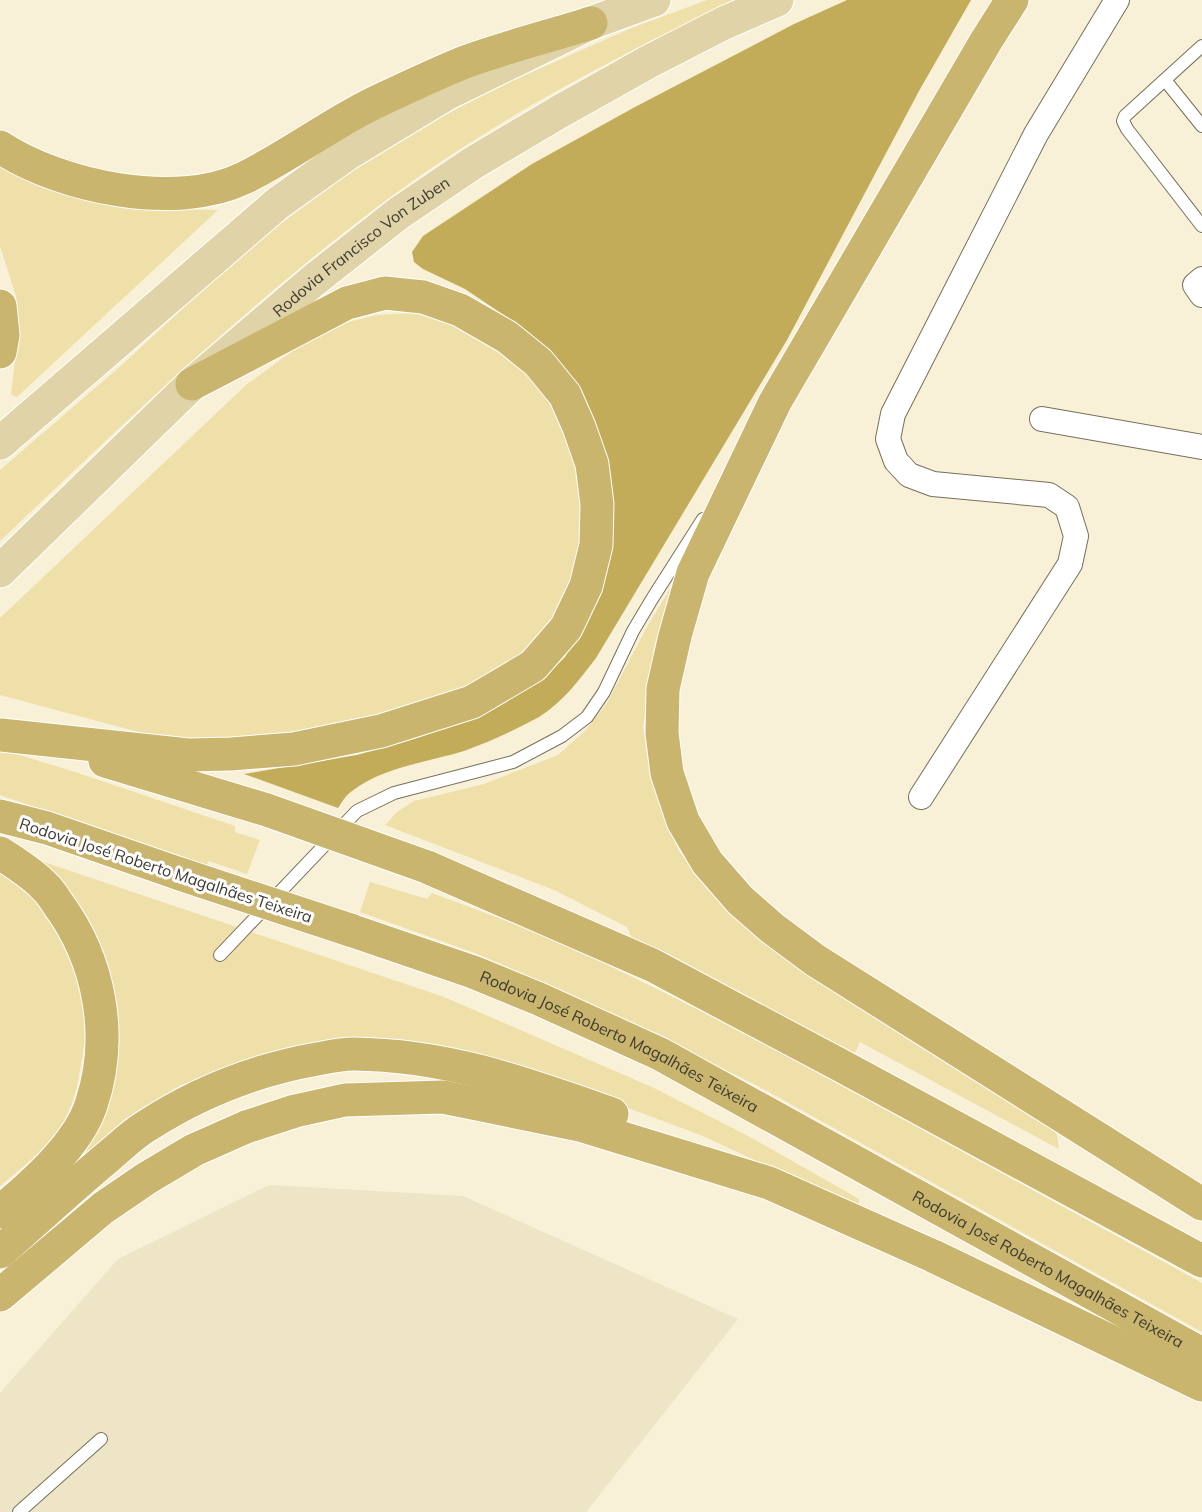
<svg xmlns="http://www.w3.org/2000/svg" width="1202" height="1512" viewBox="0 0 1202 1512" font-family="Mulish,sans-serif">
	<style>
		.built { fill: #ede5c5 }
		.green { fill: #efdfa9 }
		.forest { fill: #c3ac59 }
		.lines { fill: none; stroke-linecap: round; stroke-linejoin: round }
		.service-casing { stroke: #76705a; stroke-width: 14 }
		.minor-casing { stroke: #76705a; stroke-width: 26 }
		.primary-casing { stroke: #fff; stroke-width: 35 }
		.motorway-casing { stroke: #fff; stroke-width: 35 }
		.service { stroke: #fff; stroke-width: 12 }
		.minor { stroke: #fff; stroke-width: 24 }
		.primary { stroke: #dfd3a7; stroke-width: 33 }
		.motorway { stroke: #c9b56d; stroke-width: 33 }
		.motorway-bridge-casing { stroke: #fff; stroke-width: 35; stroke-linecap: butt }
		.motorway-bridge { stroke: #c9b56d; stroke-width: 33 }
		.labels { text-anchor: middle; stroke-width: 6; stroke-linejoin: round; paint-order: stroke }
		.street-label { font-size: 16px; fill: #3e3b31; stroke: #fefefe }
	</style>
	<rect width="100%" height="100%" fill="#f8f1d8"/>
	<path class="built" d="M269,1185L463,1196L738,1319L586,1512H0V1393L118,1259Z"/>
	<g class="green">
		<path d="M707,0H736C611,58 487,124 377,207C242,309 121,426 0,541V470L123,364L249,247L359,166L426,125L496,88L629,29Z"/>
		<path d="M0,163L157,209L218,210L17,397L11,395L19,325L16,296L0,246Z"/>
		<path d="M412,313L444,318L518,360L567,424L587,513L574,579L556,617L535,643L509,667L444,700L282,738L189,740L146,734L0,695V618L246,385L310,338L340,324L377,315Z"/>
		<path d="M671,587L654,647L643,728L650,770L665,820L679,851L706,884L1056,1129L1059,1149L860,1042L855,1053L632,938L627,927L554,890L385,825L397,812L414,801L484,784L558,755L586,730L607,703L647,627Z"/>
		<path d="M0,749L75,772L235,826V832L260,840L247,874L209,861L206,866L0,795Z"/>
		<path d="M29,857L444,997L652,1087L750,1137L859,1199V1209L703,1136L499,1060L280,1051L229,1066L181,1085L136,1112L84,1156L103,1115L114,1043Z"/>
		<path d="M0,868C8,874 19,880 26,887C55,917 75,960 84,1000C88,1020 85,1044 81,1064C78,1082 75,1100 66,1117C51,1145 24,1166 0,1186Z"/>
		<path d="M370,882L427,899L432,893L504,920L583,953L675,998L775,1049L1202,1283V1332L756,1085L561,990L475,953L360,912Z"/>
	</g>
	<path class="forest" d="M847,0H971L919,91L787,340L596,658C580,679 562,703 539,717C515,730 490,742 464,751C428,762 383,767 352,791C346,795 342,802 338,808L244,774L357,755L414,739L469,720L507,701L540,681L565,657L586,620L605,579L612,542L611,498L514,322L465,289L423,269L414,262L412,252L423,236L532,164L635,107L794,24Z"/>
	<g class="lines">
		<g class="service-casing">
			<g id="service">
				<path d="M1202,46L1125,116L1123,121L1127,129L1202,226"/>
				<path d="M1165,80L1202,126"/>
				<path d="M220,955L357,811L394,793L513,762L562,736L587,717L604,692L633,631L652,599L703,519"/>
				<path d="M19,1512L101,1439"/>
			</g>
		</g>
		<g class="minor-casing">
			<g id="minor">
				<path d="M1202,279L1195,285L1202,295"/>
				<path d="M1042,419L1202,447"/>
				<path d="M921,797L1070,564L1076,536L1067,507L1049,495L933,484L909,475L896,461L888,439L893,414L1036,134L1117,0"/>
			</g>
		</g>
		<g class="primary-casing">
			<g id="primary">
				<path d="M0,443L278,203L347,154L448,93L591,23L654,0"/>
				<path id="s1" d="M0,571L192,384L314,280L399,213L473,163L559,112L650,61L724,23L777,0"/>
			</g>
		</g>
		<g class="motorway-casing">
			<g id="motorway">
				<path d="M1012,0L986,41L775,402L693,573L675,636L663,689L662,733L667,773L683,821L707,862L740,900L772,928L815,960L1202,1204"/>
				<path d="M0,147C61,187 176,211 244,178C289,156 329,125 374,103C404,89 435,74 465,62C506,47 550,36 591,23"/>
				<path d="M0,306L3,335L0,352"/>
				<path d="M1,735L188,755L231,754L294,749L381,731L472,702L533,666L566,628L586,586L596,545L597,504L592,464L579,427L565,395L538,362L507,337L460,310L423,297L385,293L347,303L192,384"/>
				<path d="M105,761L267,810"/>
				<path d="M0,816L47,828L180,874"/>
				<path d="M0,853C15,863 32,873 44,886C50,891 54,898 58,904C100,961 114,1037 91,1105C78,1145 32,1185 0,1212"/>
				<path d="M427,867L652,965L840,1065L1202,1261"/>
				<path id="s2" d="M350,930L473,972L539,999L660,1054L1202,1354"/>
				<path d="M0,1252C36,1220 72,1187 109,1156C121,1146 132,1135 145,1127C197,1093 255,1070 317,1059C328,1057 341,1054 353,1054C448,1055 524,1083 612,1114"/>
				<path d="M0,1295L103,1208L147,1178L194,1150L246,1127L295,1111L345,1100L443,1097L580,1125L769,1183L933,1256L1202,1385"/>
			</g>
		</g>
		<use href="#service" class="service"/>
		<use href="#minor" class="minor"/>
		<use href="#primary" class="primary"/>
		<use href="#motorway" class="motorway"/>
		<g class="motorway-bridge-casing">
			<g id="motorway-bridge">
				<path d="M267,810L427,867"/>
				<path d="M180,874L350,930"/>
			</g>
		</g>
		<use href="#motorway-bridge" class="motorway-bridge"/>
	</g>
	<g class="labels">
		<g class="street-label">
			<text dy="6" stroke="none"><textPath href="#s1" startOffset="486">Rodovia Francisco Von Zuben</textPath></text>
			<text transform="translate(166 870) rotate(18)" y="6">Rodovia José Roberto Magalhães Teixeira</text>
			<text dy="6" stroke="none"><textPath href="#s2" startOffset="292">Rodovia José Roberto Magalhães Teixeira</textPath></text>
			<text dy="6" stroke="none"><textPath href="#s2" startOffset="778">Rodovia José Roberto Magalhães Teixeira</textPath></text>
		</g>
	</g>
</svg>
